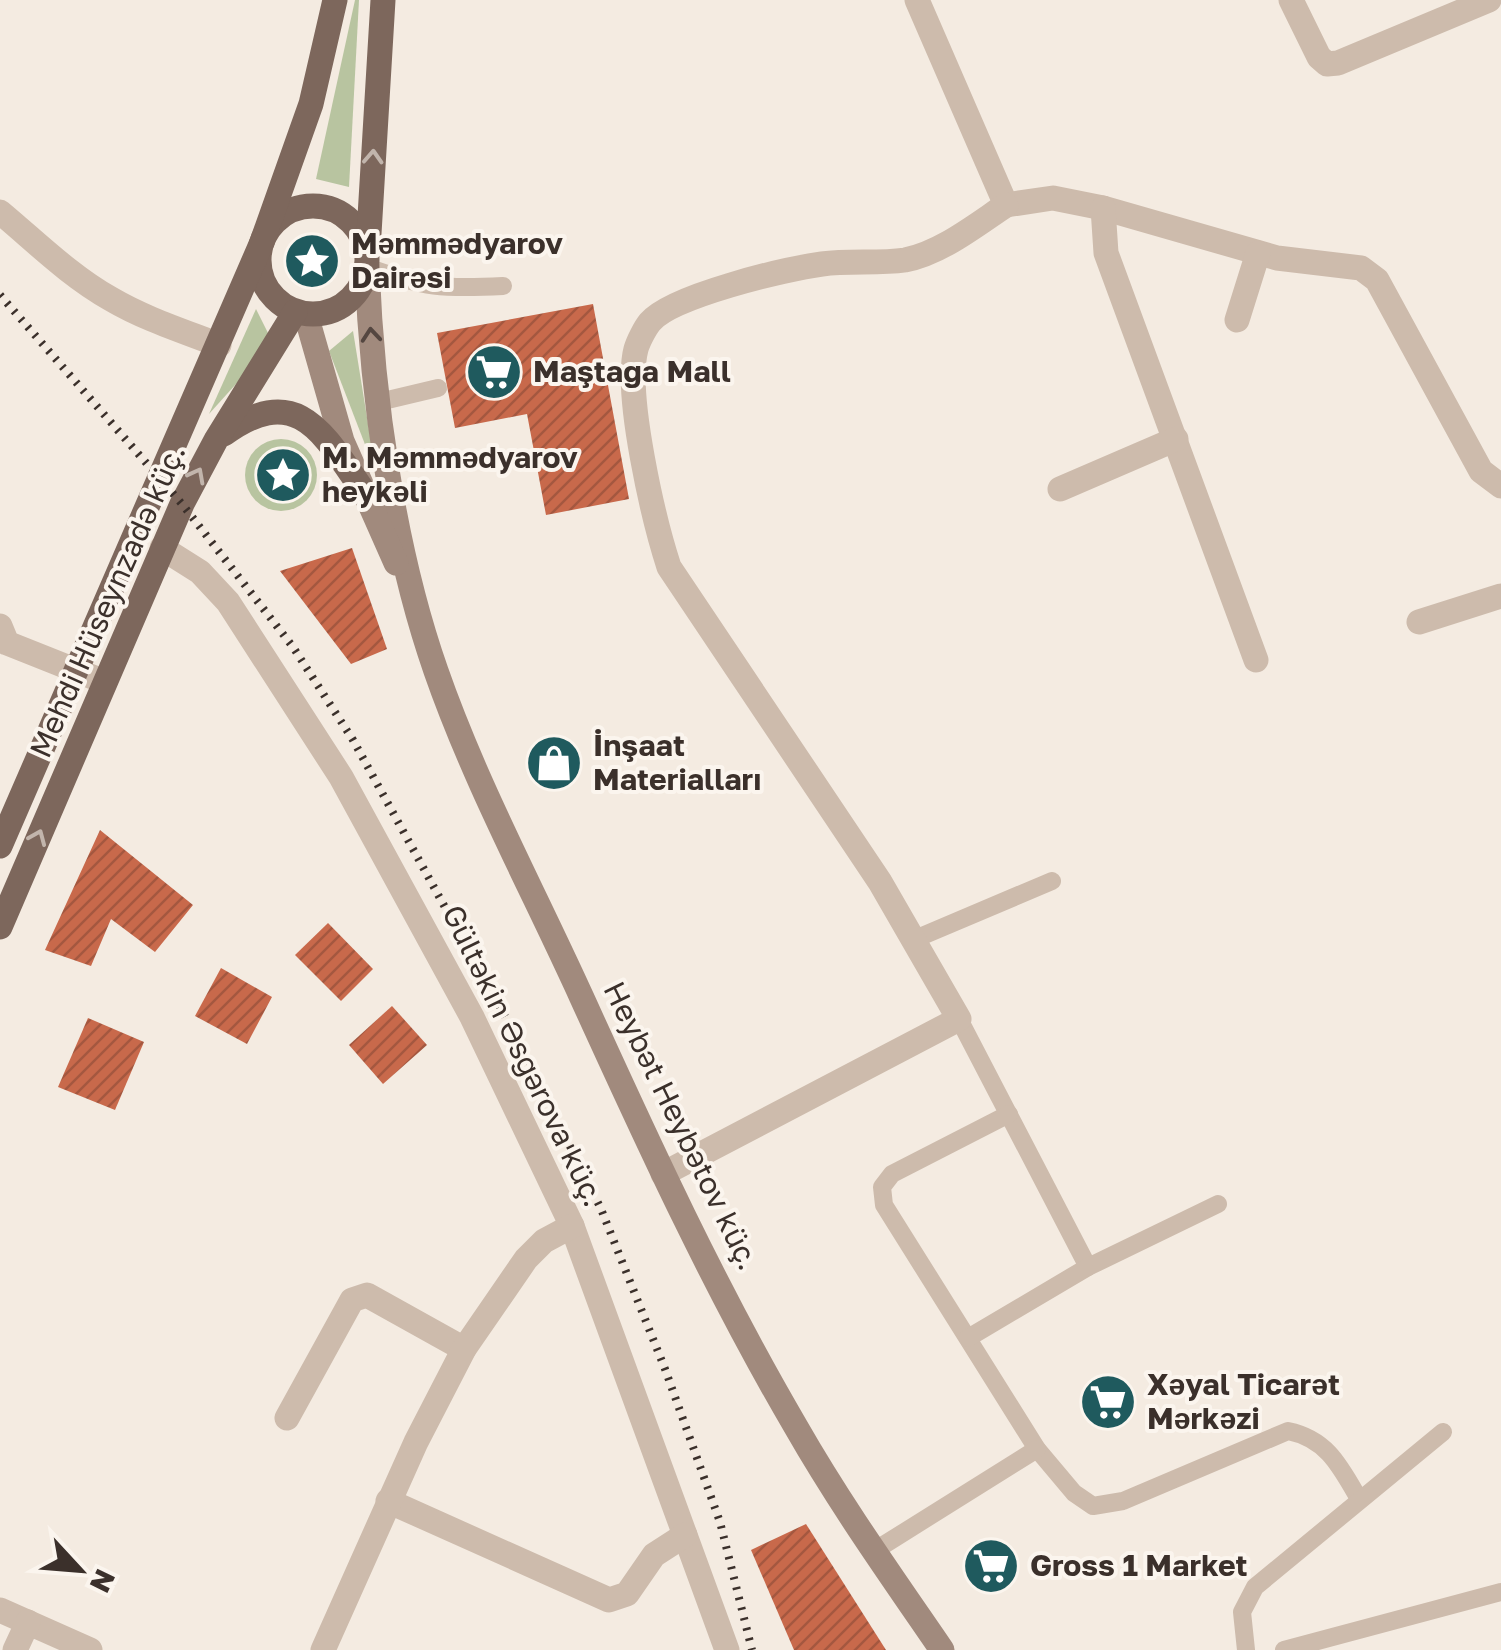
<svg xmlns="http://www.w3.org/2000/svg" width="1501" height="1650" viewBox="0 0 1501 1650" font-family="'Golos Text',sans-serif">
	<style>
		.green { fill: #b8c4a0 }
		.building { fill: url(#building-hatch) }
		.lines { fill: none; stroke-linecap: round; stroke-linejoin: round }
		.service { stroke: #cdbbac; stroke-width: 18 }
		.minor { stroke: #cdbbac; stroke-width: 25 }
		.secondary { stroke: #a18a7d; stroke-width: 25 }
		.primary { stroke: #7d675c; stroke-width: 25 }
		.rail { stroke: #3b302b; stroke-width: 8; stroke-dasharray: 2.5 8; stroke-linecap: butt }
		.oneway { stroke: #c2b5ac }
		.oneway2 { stroke: #544640 }
		.labels { text-anchor: middle; stroke-width: 8; stroke-linejoin: round; paint-order: stroke }
		.poi-label { font-size: 30px; font-weight: bold; fill: #3b302b; stroke: #fbf5ee; text-anchor: start }
		.street-label { font-size: 30px; fill: #3b302b; stroke: #fbf5ee }
	</style>
	<defs>
		<pattern id="building-hatch" width="6" height="6" patternUnits="userSpaceOnUse" patternTransform="scale(2.5)"><rect width="6" height="6" fill="#c8694b"/><path d="M-1 1l2-2M0 6l6-6M5 7l2-2" fill="none" stroke="#a4573f"/></pattern>
	</defs>
	<rect width="100%" height="100%" fill="#f4ebe1"/>
	<g class="green">
		<path d="M355,0H359L349,187L316,179Z"/>
		<circle cx="312" cy="261" r="21"/>
		<path d="M256,309L273,343L209,414Z"/>
		<path d="M353,331L376,473L329,351Z"/>
		<circle cx="281" cy="475" r="36"/>
	</g>
	<g class="building">
		<path d="M593,304L629,499L546,515L527,414L455,428L437,333Z"/>
		<path d="M352,548L387,649L351,664L280,571Z"/>
		<path d="M100,830L193,905L155,952L111,919L91,966L45,950Z"/>
		<path d="M328,923L373,969L341,1001L295,955Z"/>
		<path d="M221,968L272,997L247,1044L195,1016Z"/>
		<path d="M392,1006L427,1045L383,1084L349,1045Z"/>
		<path d="M88,1018L144,1042L115,1110L58,1087Z"/>
		<path d="M806,1524L886,1650H794L751,1550Z"/>
	</g>
	<g class="lines">
		<g class="service">
			<path d="M367,267C424,288 443,289 503,286"/>
			<path d="M379,402L438,388"/>
			<path d="M915,939L1052,881"/>
			<path d="M959,1019L1088,1267"/>
			<path d="M1009,1114L892,1174L882,1187L884,1205L1037,1449L1074,1493L1093,1506L1123,1501L1288,1431C1327,1439 1340,1466 1359,1499"/>
			<path d="M968,1338L1088,1267L1218,1204"/>
			<path d="M874,1551L1037,1449"/>
			<path d="M1246,1650L1242,1612L1255,1587L1443,1432"/>
			<path d="M1284,1650L1501,1592"/>
		</g>
		<g class="minor">
			<path d="M917,0L1006,205L1053,198L1103,208L1277,258L1361,268L1377,280L1481,471L1501,486"/>
			<path d="M1291,0L1319,57L1327,64L1338,63L1489,0"/>
			<path d="M1103,208L1106,253L1256,660"/>
			<path d="M0,212C36,242 70,276 111,299C145,319 183,331 219,345"/>
			<path d="M1237,320L1258,253"/>
			<path d="M1060,489L1176,439"/>
			<path d="M162,548L200,572L228,602L341,777L472,1017L572,1226L727,1650"/>
			<path d="M1419,622L1501,596"/>
			<path d="M0,626L7,643L105,682"/>
			<path d="M663,1174L959,1019L880,882L669,567C654,521 624,394 636,349C638,342 645,328 650,322C672,296 785,269 822,264C849,260 878,264 905,260C941,253 976,225 1006,205"/>
			<path d="M287,1418L352,1300L367,1295L464,1349"/>
			<path d="M388,1501L609,1600L627,1594L654,1555L685,1535"/>
			<path d="M0,1610L90,1650"/>
			<path d="M15,1650L28,1622"/>
			<path d="M323,1650L416,1442L464,1349L526,1259L544,1241L572,1226"/>
		</g>
		<g class="secondary">
			<path d="M367,267C372,397 393,548 436,671C475,783 533,890 582,998C648,1143 715,1289 796,1427C840,1504 892,1577 942,1650"/>
			<path d="M306,315L342,441L396,563"/>
		</g>
		<g class="primary">
			<circle cx="313" cy="260" r="54"/>
			<path d="M368,250L383,0"/>
			<path d="M224,434C298,380 324,435 364,492"/>
			<path d="M0,846L262,242L311,104L335,0"/>
			<path d="M0,927L182,504L216,440L295,312"/>
		</g>
		<path class="rail" d="M0,295L182,504L293,647L353,740L513,1031L601,1209L665,1369L720,1522L752,1650"/>
	</g>
	<defs><path id="oneway-chevron" d="M-2-3.5L2.5 0L-2 3.5" fill="none" stroke-width="1.6" stroke-linecap="round" stroke-linejoin="round" transform="scale(2.5)"/></defs>
	<g class="oneway">
		<use href="#oneway-chevron" transform="translate(373 157) rotate(-87)"/>
		<use href="#oneway-chevron" transform="translate(197 475) rotate(-62)"/>
		<use href="#oneway-chevron" transform="translate(38 837) rotate(-67)"/>
	</g>
	<use class="oneway2" href="#oneway-chevron" transform="translate(371 335) rotate(-95)"/>
	<defs>
		<g id="sight-disc" transform="scale(2.875)"><circle r="9.5" fill="#1f5a5e" stroke="#fbf5ee"/><path d="M0-6L1.8-2.2L6-1.7L2.9 1.2L3.7 5.4L0 3.3L-3.7 5.4L-2.9 1.2L-6-1.7L-1.8-2.2Z" fill="#fff"/></g>
		<g id="supermarket-disc" transform="scale(2.875)"><circle r="9.5" fill="#1f5a5e" stroke="#fbf5ee"/><path d="M-6-5.5h2.5l.6 2H6L4.5 2H-2.5L-4.4-4H-6ZM-1.5 3.2a1.3 1.3 0 1 0 .1 0ZM3 3.2a1.3 1.3 0 1 0 .1 0Z" fill="#fff"/></g>
		<g id="shop-disc" transform="scale(2.875)"><circle r="9.5" fill="#1f5a5e" stroke="#fbf5ee"/><path d="M-5-2.5h2.3a2.7 3.5 0 0 1 5.4 0H5L5.5 6h-11ZM-1.5-2.5h3a1.5 2.3 0 0 0-3 0Z" fill="#fff"/></g>
	</defs>
	<g fill-rule="evenodd">
		<use href="#sight-disc" x="312" y="261"/>
		<use href="#supermarket-disc" x="494" y="372"/>
		<use href="#sight-disc" x="283" y="475"/>
		<use href="#shop-disc" x="554" y="763"/>
		<use href="#supermarket-disc" x="1108" y="1402"/>
		<use href="#supermarket-disc" x="991" y="1566"/>
	</g>
	<g class="labels">
		<g class="poi-label">
			<text x="351" y="254">Məmmədyarov<tspan x="351" dy="34">Dairəsi</tspan></text>
			<text x="533" y="382">Maştağa Mall</text>
			<text x="322" y="468">M. Məmmədyarov<tspan x="322" dy="34">heykəli</tspan></text>
			<text x="593" y="756">İnşaat<tspan x="593" dy="34">Materialları</tspan></text>
			<text x="1147" y="1395">Xəyal Ticarət<tspan x="1147" dy="34">Mərkəzi</tspan></text>
			<text x="1030" y="1576">Gross 1 Market</text>
		</g>
		<g class="street-label">
			<text transform="translate(108 601) rotate(-66)" y="10">Mehdi Hüseynzadə küç.</text>
			<text transform="translate(523 1056) rotate(64)" y="10">Gültəkin Əsgərova küç.</text>
			<text transform="translate(681 1126) rotate(64)" y="10">Heybət Heybətov küç.</text>
		</g>
	</g>
	<g transform="translate(80 1570) rotate(116)" stroke="#fbf5ee" stroke-width="8" paint-order="stroke">
	<path d="M0-8L18 38L0 25L-18 38Z" fill="#3b302b"/>
	<text y="-15" font-size="28" font-weight="bold" text-anchor="middle" fill="#3b302b">N</text>
	</g>
</svg>
